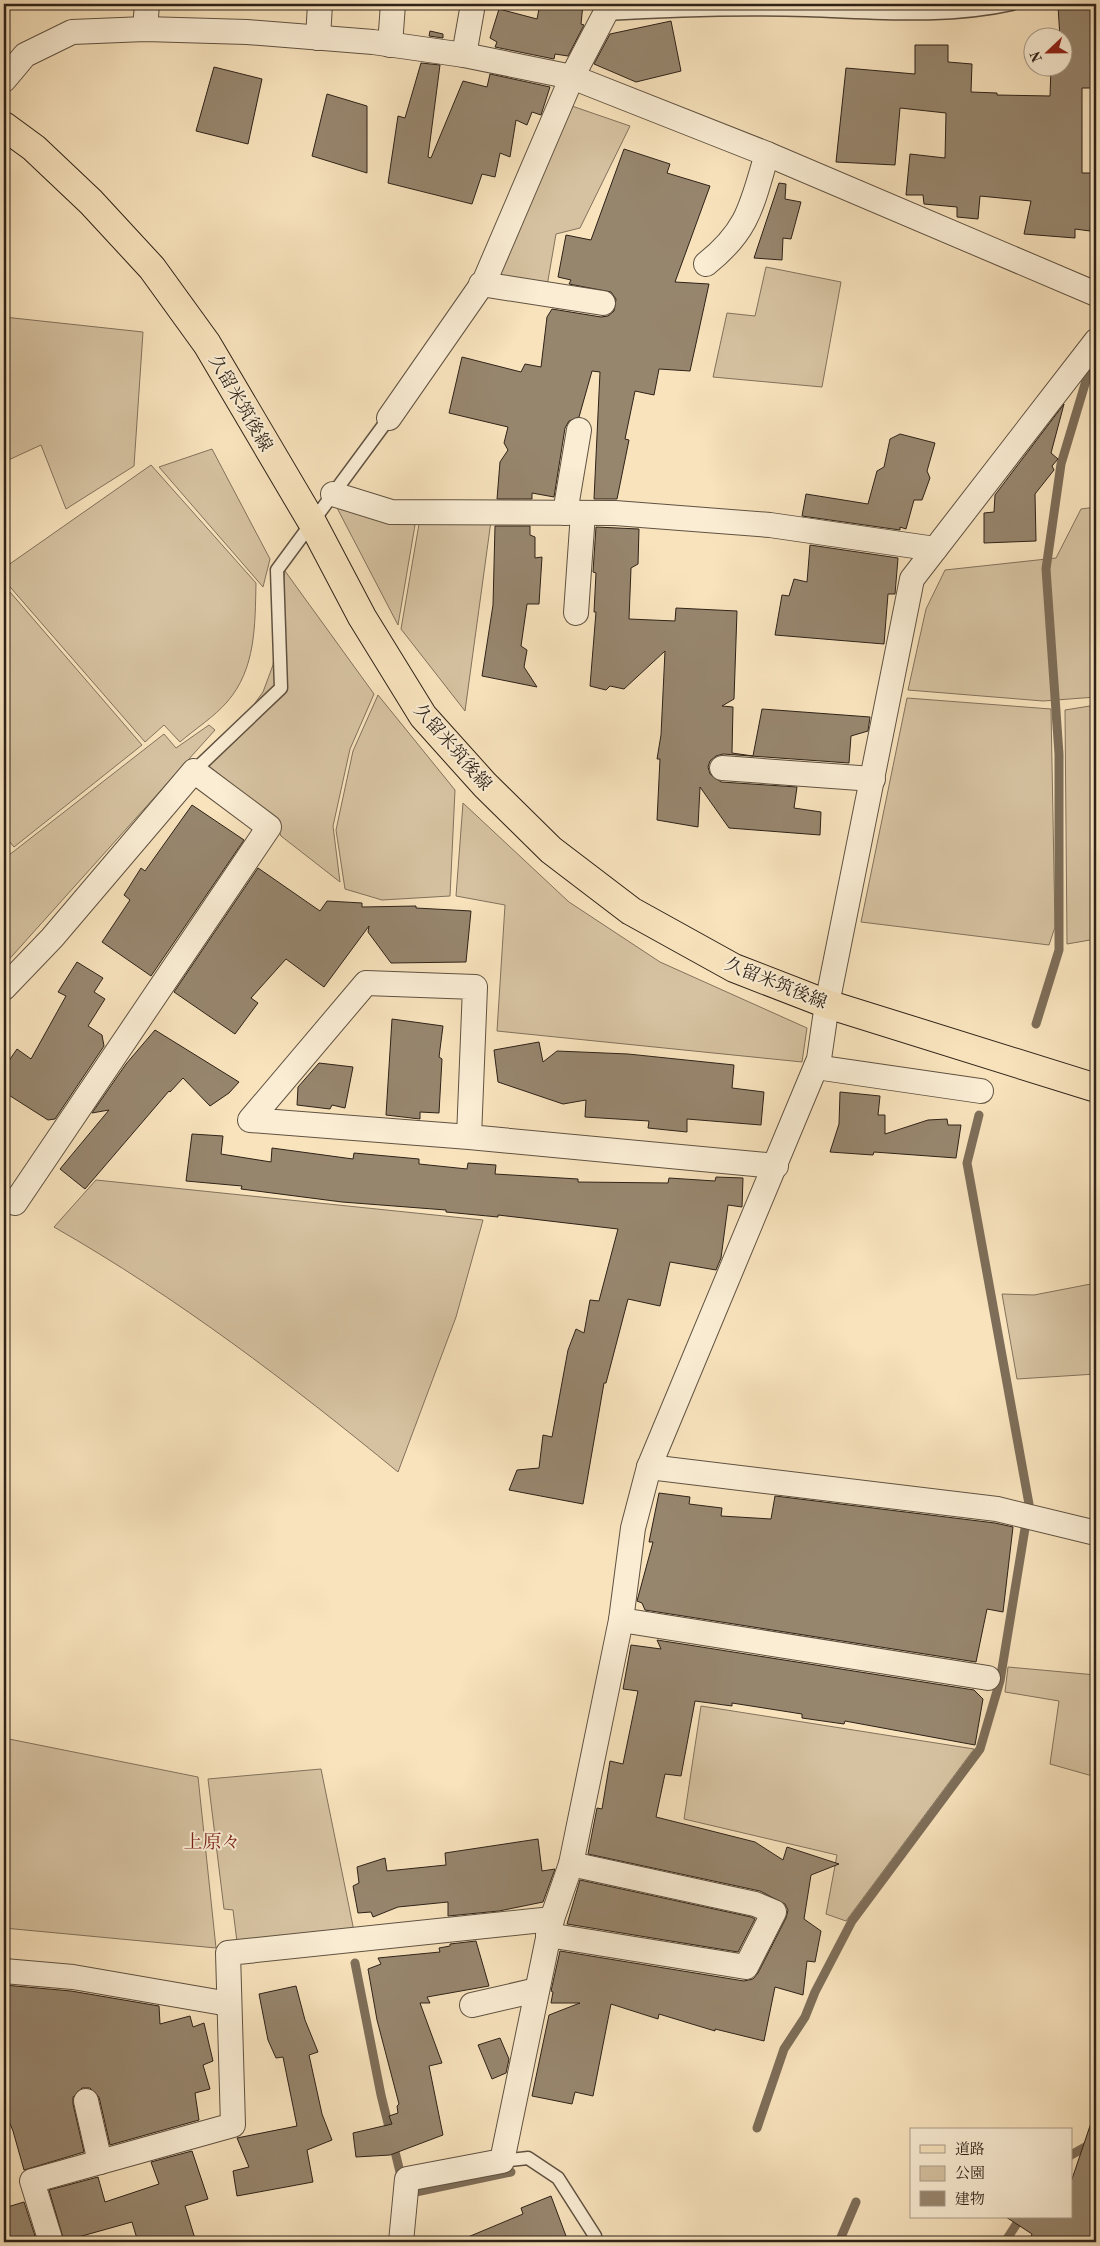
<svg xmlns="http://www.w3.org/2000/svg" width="1100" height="2246" viewBox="0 0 1100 2246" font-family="'Old Standard TT','Noto Serif JP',serif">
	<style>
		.green { fill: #d6c2a1; stroke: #82725c }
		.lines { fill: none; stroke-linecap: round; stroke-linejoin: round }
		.stream { stroke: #7e6e59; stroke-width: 9 }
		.building { fill: #97866e; stroke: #2e2218 }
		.service-casing { stroke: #605241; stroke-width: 15 }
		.minor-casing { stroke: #605241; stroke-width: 26 }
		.primary-casing { stroke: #2e2218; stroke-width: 30 }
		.service { stroke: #faedd4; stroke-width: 12 }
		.minor { stroke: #faedd4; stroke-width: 24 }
		.primary { stroke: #f8e3bd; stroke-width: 28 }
		.labels { text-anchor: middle; stroke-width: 4; stroke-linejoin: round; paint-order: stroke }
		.street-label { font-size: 18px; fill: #2e2218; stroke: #faedd4 }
		.neighbourhood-label { font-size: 19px; fill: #7a1f14; stroke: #faedd4 }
	</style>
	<rect width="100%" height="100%" fill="#f8e3bd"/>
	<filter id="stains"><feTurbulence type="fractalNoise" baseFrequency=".004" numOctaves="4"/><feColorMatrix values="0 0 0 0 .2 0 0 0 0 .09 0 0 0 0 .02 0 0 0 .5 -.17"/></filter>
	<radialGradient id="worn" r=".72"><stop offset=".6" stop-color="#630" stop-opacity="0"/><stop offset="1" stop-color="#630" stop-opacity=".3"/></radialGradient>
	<g class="green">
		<path d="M569,105L630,126L580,228L556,234L547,286L497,281Z"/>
		<path d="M766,267L841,282L822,387L713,377L727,313L755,316Z"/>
		<path d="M4,317L143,332L134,466L66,509L41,445L4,462Z"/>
		<path d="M212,449L270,559L263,587L159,467Z"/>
		<path d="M151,465L256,583C255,625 256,669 227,702C214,717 195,729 180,742L164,725L145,742L4,580V568Z"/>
		<path d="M335,504L415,525L398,625Z"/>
		<path d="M1096,507V697L1043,701L908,690L926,609L945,570L1056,558L1081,509Z"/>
		<path d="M491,521L465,711L401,629L419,524Z"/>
		<path d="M285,571L374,694L350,749L333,826L340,882L281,836L274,817L209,766L263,692L273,665Z"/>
		<path d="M4,585L142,745L14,847L4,835Z"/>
		<path d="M378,695L455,790L450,896L382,900L345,889L336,830L353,751Z"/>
		<path d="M907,698L1051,709L1055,927L1049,945L861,922Z"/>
		<path d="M1096,705V939L1067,944L1065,710Z"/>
		<path d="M209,725L215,730L4,965V859L164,734L176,748Z"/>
		<path d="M463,803L569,902L660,962L807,1028L802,1062L497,1031L505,905L456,896Z"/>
		<path d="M96,1180L483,1220L456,1317L398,1472C288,1382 178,1298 54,1227Z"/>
		<path d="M1096,1283V1374L1017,1379L1002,1294L1034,1295Z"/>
		<path d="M1008,1667L1096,1675V1777L1050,1764L1059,1701L1005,1692Z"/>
		<path d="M701,1706L974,1749L846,1921L826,1914L837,1855L684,1819Z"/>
		<path d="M4,1738L198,1777L216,1948L4,1928Z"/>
		<path d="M321,1769L354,1931L237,1942L233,1910L224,1909L208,1779Z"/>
	</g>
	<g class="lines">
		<g class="stream">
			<path d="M1036,1024L1059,950V754L1046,569L1061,464L1088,374L1096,369"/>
			<path d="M355,1963L381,2095L400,2172L404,2180"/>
			<path d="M757,2128L784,2049L805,2017L815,1992L852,1921L980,1749L1000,1681L1029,1504L967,1163L979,1115"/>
			<path d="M1071,2155L1096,2141"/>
			<path d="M411,2198V2193L511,2172"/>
			<path d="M839,2242L856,2202"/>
			<path d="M1005,2242L1021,2217"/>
		</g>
	</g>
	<g class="building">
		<path d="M540,4H583L581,24L584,25L568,56L555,54L554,59L495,47L497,42L490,38L499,9L537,19Z"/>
		<path d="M1096,5V88H1082V173H1096V197H1093L1090,231L1075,229V238L1024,234L1031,201L980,196L978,219L957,217V207L924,204L923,195H906L910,154L945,158L946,113L900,108L895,165L836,162L846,68L915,74V45H948V62L972,64L971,92L997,93V95L1050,96L1051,68H1062V38H1060L1058,6Z"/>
		<path d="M671,21L681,71L636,82L594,64L610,34Z"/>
		<path d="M430,31L443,34V38L429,36Z"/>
		<path d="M421,63L440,65L428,157L431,158L463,81L487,87L490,74L550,87L541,115L532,112L527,125L516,120L510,157L500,153L495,177L482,174L472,204L388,183L398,116L405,118Z"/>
		<path d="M214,67L262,79L248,144L196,131Z"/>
		<path d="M327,94L367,106V173L312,156Z"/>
		<path d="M624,149L670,164L667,173L710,186L675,282L709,284L690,371L659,369L654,395L635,391L625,439L629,440L617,499H594L600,372L592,371L579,417L569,421L565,428L554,497L532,493V499H497L500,462L508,450L504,443L508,427L449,413L462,357L521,372L525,364L541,367L547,317L552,309L601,317L608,316L614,311L616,299L611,292L569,284L571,280L558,277L566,235L591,240Z"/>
		<path d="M779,183L786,184L785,199L801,202L791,239L783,238L782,260L754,258Z"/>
		<path d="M1064,404L1051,453L1058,459L1052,466L1054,470L1035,494L1036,541L984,543V513L994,512L995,495Z"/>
		<path d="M900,434L935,443L927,471L930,478L922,500H914L906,529L900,527V530L802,516L806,494L868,504L877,471L884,467L890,439Z"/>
		<path d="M495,526H530V535L535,537V558L542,557L539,604H527L521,646L527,650L524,667L537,687L482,676L493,605Z"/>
		<path d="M596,527L639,529L638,564L631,568L629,619L675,621L676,608L737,611L734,699L722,706L733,707L732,753L753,756L762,709L870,717L868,731L851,736L849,763L723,754L716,756L710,761L708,767L710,774L721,782L797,787L794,808L821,812L820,835L729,828L700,787L698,827L657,820L660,759H657L661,735L665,651L624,689L610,686L606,690L590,686L596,612H594L596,573L593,572Z"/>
		<path d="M810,545L898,558L895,594H888L884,644L775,635L782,595L789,596L794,579L807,582Z"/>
		<path d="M192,805L244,840L151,976L102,942L130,900L124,895L141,868L145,871Z"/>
		<path d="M258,868L320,911L327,901L362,903V907L416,906V908L471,911L466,962L391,963L368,932L369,926L324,987L286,959L251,998L258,1003L235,1034L174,992Z"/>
		<path d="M77,962L103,978L94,992L105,999L88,1026L102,1035L104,1046L55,1119L48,1120L4,1092V1068L17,1049L31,1059L66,996L58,992Z"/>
		<path d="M392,1019L443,1026L439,1057L442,1059L439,1113L420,1112V1119L386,1115Z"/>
		<path d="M155,1030L239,1082L229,1093L210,1106L183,1078L170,1092L169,1091L85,1189L60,1169L109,1110L92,1113L126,1064Z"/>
		<path d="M539,1042L543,1062L557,1051L628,1054L734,1065L732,1088L764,1092L761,1125L687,1119V1132L648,1128L649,1121L585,1117L586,1100L563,1104L498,1082L494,1050Z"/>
		<path d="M319,1063L353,1067L345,1108L332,1105L330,1109L297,1105L298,1087Z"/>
		<path d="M840,1092L880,1096L878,1115H885V1134L928,1120L947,1119L948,1125H961L956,1158L874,1152L873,1155L830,1152L839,1124Z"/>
		<path d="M192,1134L223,1136L221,1154L271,1162L272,1148L353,1159L354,1153L419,1159V1164L467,1169L468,1163L496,1165L495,1174L578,1179V1182L668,1183L669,1178L715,1181L716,1177L743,1178L742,1207L728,1205L721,1258L716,1270L670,1262L660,1306L628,1299L606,1383H604L583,1504L509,1490L517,1470L539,1468L543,1435L552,1437L568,1350L576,1329L584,1333L590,1300L599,1301L618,1229L498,1215V1217L446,1212V1210L342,1202L241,1189L242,1186L186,1181Z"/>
		<path d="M659,1493L690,1497L689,1504L722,1508L721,1516L771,1519L775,1496L995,1523L1013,1527L1003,1612L987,1609L976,1662L645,1610L642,1603L637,1601L653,1542H649Z"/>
		<path d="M657,1640L974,1690L983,1699L975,1745L845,1721L844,1724L802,1718V1714L732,1703V1706L695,1701L681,1776L665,1774L656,1817L755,1842L783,1860L787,1847L839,1864L811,1875L804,1919L821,1931L815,1962L807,1961L803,1995L775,1987L764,2041L715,2029V2031L659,2014L658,2019L611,2004L593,2096L575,2092L572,2104L532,2096L549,2015L580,2003H551L553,1992L551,1991L560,1951L744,1981L753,1979L758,1973L786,1918L788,1910L785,1904L760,1891L588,1854L597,1808L602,1809L610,1761L623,1764L638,1691L623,1689L631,1645L661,1649Z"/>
		<path d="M538,1839L542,1871L555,1869L543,1902L499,1911L448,1916V1902L398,1907L373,1917L371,1912L358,1913L353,1886L359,1883L357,1867L385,1858L387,1871L446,1865L445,1853Z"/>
		<path d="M580,1880L751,1917L755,1919L738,1952L567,1924Z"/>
		<path d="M476,1941L489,1986L427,1997L430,2003H420L442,2063L429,2066L443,2135L390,2155L356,2157L353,2133L392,2124L389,2116L398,2113L397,2106L399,2104L377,2020L368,1969L381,1964L378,1958L440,1952L439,1948L450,1946V1944Z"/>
		<path d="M4,1985L71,1991L159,2006L160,2024L190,2016L193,2027L204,2023L213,2061L203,2065L210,2089L195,2093L199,2120L110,2145L99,2097L90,2088H82L73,2097V2104L84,2152L24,2170L13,2131L4,2109Z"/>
		<path d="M296,1986L305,2020L318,2052L309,2055L322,2114L332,2140L307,2150L313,2182L237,2196L233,2171L249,2167L237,2138L297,2126L283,2057L276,2058L268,2040L259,1994Z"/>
		<path d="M500,2038L509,2059L506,2073L492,2079L478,2045Z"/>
		<path d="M1092,2120L1096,2121V2242H1029L1032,2234L1006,2217H1071V2182Z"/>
		<path d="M192,2151L208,2199L185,2206L196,2242H138L132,2222L64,2241L49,2190L98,2177L105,2202L159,2184L151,2162Z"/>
		<path d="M551,2196L566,2236L554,2242H456L523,2214L521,2208Z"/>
		<path d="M24,2202L37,2242H4V2208Z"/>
	</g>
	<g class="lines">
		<g class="service-casing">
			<g id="service">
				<path d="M605,14C672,10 740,8 807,10C874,12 946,19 1012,4"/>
				<path d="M194,771L281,688L277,570L389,418"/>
				<path d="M502,2161L528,2158L558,2178L595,2236"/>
			</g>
		</g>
		<g class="minor-casing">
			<g id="minor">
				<path d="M145,29L147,4"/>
				<path d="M318,38L320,4"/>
				<path d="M390,45L393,4"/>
				<path d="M464,55L473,4"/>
				<path d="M4,80L25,55L72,32L145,29L247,32L373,42L464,55L572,77L767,154L1096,294"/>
				<path d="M706,264C749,230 752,204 767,154"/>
				<path d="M481,284L603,303"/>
				<path d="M389,418L485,280L572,77L605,14"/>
				<path d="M333,494L391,512L615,513L770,525L935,549"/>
				<path d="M565,513L579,430"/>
				<path d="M576,613L583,513"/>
				<path d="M722,768L873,779"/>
				<path d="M4,988L52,938L194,771L269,827L15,1203"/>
				<path d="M816,1067L981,1091"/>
				<path d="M469,1137L475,987L366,983L250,1120L469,1137L776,1166"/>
				<path d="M649,1467L997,1509L1096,1533"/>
				<path d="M621,1620L988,1678"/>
				<path d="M548,1935L746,1967L774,1912L755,1904L571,1864"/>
				<path d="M4,1971L73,1977L229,2004"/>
				<path d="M472,2005L537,1990"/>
				<path d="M86,2101L100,2162"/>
				<path d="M51,2242L32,2181L233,2125L228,1953L552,1919"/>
				<path d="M401,2242L407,2179L502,2161L552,1919L571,1864L621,1620L633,1528L649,1467L819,1059L827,1004L912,579L1096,341"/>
			</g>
		</g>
		<g class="primary-casing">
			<path id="primary" d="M4,126L34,148L91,202L152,268L207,344L312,522L362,617L423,716L485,785L551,850L631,911L734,968L827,1004L1096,1088"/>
		</g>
		<use href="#service" class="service"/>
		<use href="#minor" class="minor"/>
		<use href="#primary" class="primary"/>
	</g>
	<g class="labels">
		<g class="street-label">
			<text transform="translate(241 403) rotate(60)" y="6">久留米筑後線</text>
			<text transform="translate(453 747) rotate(49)" y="6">久留米筑後線</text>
			<text transform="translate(776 983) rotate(22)" y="6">久留米筑後線</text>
		</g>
		<g class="neighbourhood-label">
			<text x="212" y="1848">上原々</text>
		</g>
	</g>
	<rect width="1100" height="2246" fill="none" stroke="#f8e3bd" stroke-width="20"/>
	<rect x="5" y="5" width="1090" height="2236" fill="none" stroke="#2e2218" stroke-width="2.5"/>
	<rect x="10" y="10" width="1080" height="2226" fill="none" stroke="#2e2218"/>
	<rect x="910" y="2128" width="162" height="90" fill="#faedd4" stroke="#a89c89"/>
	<rect x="920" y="2145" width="25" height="8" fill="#f8e3bd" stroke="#a89c89"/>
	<text x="955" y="2154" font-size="15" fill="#2e2218">道路</text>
	<rect x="920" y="2166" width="25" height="15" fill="#d6c2a1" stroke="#a89c89"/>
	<text x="955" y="2178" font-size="15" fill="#2e2218">公園</text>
	<rect x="920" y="2191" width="25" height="15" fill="#97866e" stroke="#a89c89"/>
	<text x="955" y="2204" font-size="15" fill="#2e2218">建物</text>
	<g transform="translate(1048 52) rotate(248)"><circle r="24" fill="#faedd4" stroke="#a89c89"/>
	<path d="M0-4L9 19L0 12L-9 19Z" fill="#8f2418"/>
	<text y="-8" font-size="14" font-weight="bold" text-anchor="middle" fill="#2e2218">N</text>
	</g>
	<rect width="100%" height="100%" filter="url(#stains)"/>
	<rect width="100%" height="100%" fill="url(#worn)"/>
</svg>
